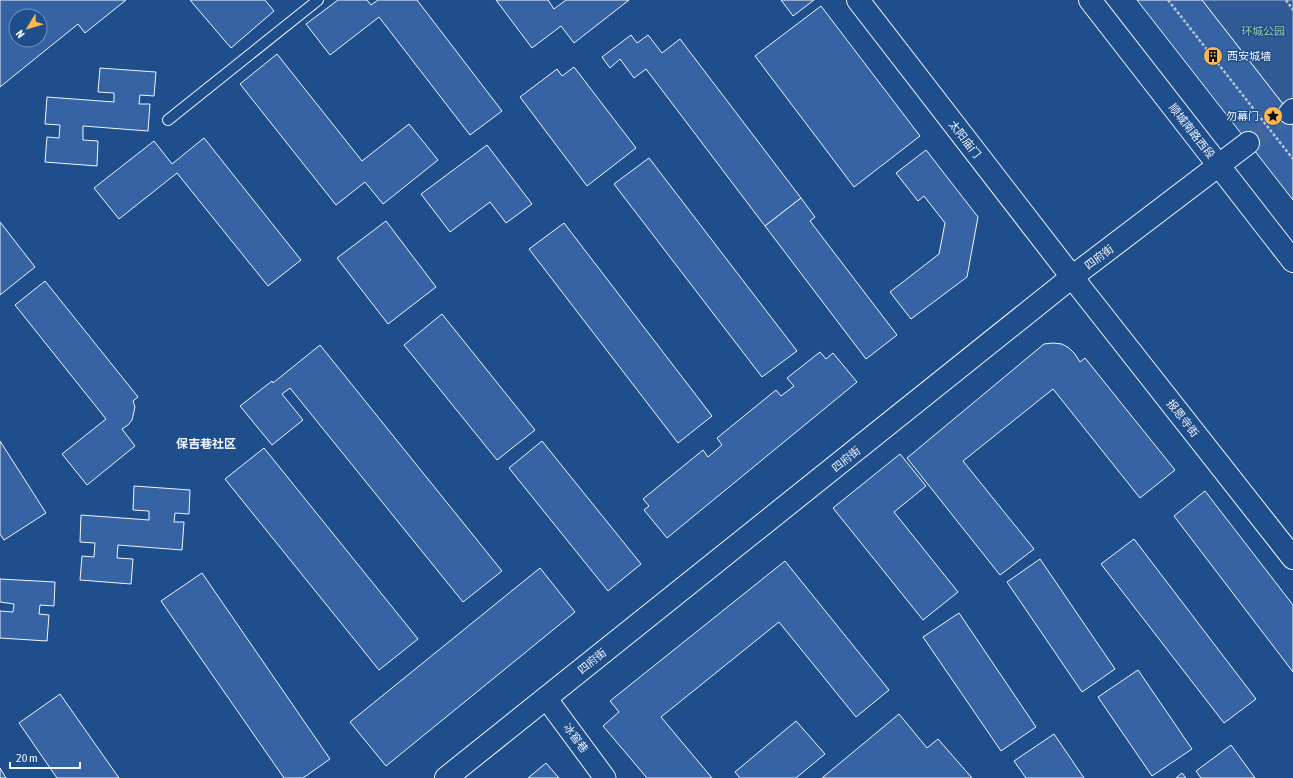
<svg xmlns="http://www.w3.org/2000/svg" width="1293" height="778" viewBox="0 0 1293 778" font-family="'Asap Condensed','Noto Sans SC',sans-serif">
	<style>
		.built { fill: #305b95; stroke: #a8bbd7 }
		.building { fill: #3563a3; stroke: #f2f6ff; fill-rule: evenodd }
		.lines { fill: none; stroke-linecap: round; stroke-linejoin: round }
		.secondary-tunnel { stroke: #3f679d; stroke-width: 22; stroke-dasharray: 22 11; stroke-linecap: butt }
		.lane-casing { stroke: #f2f6ff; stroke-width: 12 }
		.street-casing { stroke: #f2f6ff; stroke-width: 23 }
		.secondary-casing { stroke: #f2f6ff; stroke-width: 24 }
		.path { stroke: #b3c4dc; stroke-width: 2.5; stroke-dasharray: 3 2; stroke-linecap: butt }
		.lane { stroke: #1f4e8c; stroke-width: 10 }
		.street { stroke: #1f4e8c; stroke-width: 21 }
		.secondary { stroke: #1f4e8c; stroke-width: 22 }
		.labels { text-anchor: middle; stroke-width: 3; stroke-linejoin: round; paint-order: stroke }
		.park-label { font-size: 11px; fill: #97c8a6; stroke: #1f4e8c }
		.poi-label { font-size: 11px; fill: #f2f6ff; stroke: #1f4e8c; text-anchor: start }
		.street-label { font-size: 11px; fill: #f2f6ff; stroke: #1f4e8c }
		.neighbourhood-label { font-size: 12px; font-weight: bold; fill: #f2f6ff; stroke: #1f4e8c }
	</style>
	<rect width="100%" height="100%" fill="#1f4e8c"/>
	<path class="built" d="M1202,0H1293V117L1290,113Z"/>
	<g class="building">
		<path d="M0,0H126L85,33L78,24L0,87ZM16,16H40V40H16Z"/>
		<path d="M190,0H265L274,11L231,48Z"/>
		<path d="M338,0H367L371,5L378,0H417L502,111L470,135L379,17L330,55L306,24Z"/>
		<path d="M496,0H548L554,9L566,0H629L574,43L561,26L532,48Z"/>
		<path d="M781,0H814L793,16Z"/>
		<path d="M1137,0H1202L1293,117V200Z"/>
		<path d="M821,6L920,136L854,187L755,56Z"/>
		<path d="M631,35L637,43L648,35L662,53L680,39L801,198L765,226L646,69L634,78L620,59L610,68L602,57Z"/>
		<path d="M277,54L362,161L409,124L438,160L383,204L365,182L336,205L240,84Z"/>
		<path d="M574,67L636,148L587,186L520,97L557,69L562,76Z"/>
		<path d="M100,68L156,72L154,96L140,95L139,104H150L148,131L83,126V140L98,141L97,166L45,162L47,137L59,138L60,125L45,124L47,97L114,102V93L98,92Z"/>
		<path d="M204,138L301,260L268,286L177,173L119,219L94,188L154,141L172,164Z"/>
		<path d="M487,145L532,204L506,223L490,202L450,232L421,194Z"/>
		<path d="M926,150L978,217L967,277L911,319L890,292L939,254L945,223L924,196L918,201L896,173Z"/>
		<path d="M649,158L797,351L762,377L614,184Z"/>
		<path d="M801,198L815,217L810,221L897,335L866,359L765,226Z"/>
		<path d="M386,221L436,287L388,324L337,258Z"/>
		<path d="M0,222L35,267L0,295Z"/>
		<path d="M564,223L712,416L678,443L529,249Z"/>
		<path d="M45,281L138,397L133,401L135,407L132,420L128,425L122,429L135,446L87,485L62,454L106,419L15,305Z"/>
		<path d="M442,314L535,430L497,460L404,345Z"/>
		<path d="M1053,343L1062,344L1069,348L1075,354L1080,362L1085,358L1175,470L1140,498L1053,389L963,461L1034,549L1000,575L907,458L1044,344Z"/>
		<path d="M320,345L502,571L463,602L290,388L282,394L303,420L272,445L240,406L272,381L273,383Z"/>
		<path d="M820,352L826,359L833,353L857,382L667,538L644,510L649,506L643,499L703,450L708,457L722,445L717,438L776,390L781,396L794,386L787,378Z"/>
		<path d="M0,441L46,513L4,540L0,534Z"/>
		<path d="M542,441L641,564L608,591L509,468Z"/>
		<path d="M264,448L418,639L379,670L225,479Z"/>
		<path d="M900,454L926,486L894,512L958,592L923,620L833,508Z"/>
		<path d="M134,486L190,490L189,514L175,513L174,522H184L182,550L118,545L117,558L133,559L131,584L80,580L82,556L94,557L95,543L80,542L81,515L149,520V511L133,510Z"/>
		<path d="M1205,491L1293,605V672L1174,516Z"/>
		<path d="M1134,539L1256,699L1224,723L1101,564Z"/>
		<path d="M1040,559L1115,669L1082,692L1007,582Z"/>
		<path d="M785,561L889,690L856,717L779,622L661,717L712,778H647L603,726L619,712L610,701Z"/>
		<path d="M540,568L575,612L386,766L350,722Z"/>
		<path d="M202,573L330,759L303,778H284L161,601Z"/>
		<path d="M0,579L55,582L54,606L40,605L39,614L49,615L47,641L0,638V611L13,612L14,604L0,602Z"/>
		<path d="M959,613L1036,727L1001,751L923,637Z"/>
		<path d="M1138,670L1192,749L1152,776L1098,697Z"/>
		<path d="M60,694L119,778H57L19,723Z"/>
		<path d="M899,714L927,748L938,739L972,778H822Z"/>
		<path d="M796,721L825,754L796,778H740L735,772Z"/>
		<path d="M1054,734L1084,778H1026L1014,761Z"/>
		<path d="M1231,745L1255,778H1201L1196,771Z"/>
		<path d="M546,763L559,778H528Z"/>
		<path d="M0,768L6,778H0Z"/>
		<path d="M1182,773L1186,778H1176Z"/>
	</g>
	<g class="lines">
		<path class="secondary-tunnel" d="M1248,143L1290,113"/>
		<g class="lane-casing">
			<path id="lane" d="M168,120L318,0"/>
		</g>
		<g class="street-casing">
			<path id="street" d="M546,698L605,778"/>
		</g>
		<g class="secondary-casing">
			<g id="secondary">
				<path d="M858,0L1072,277L1293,558"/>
				<path d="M1090,0L1293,261"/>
				<path d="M1290,113L1293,110"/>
				<path d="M446,778L1072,277L1248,143"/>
			</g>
		</g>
		<g class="path">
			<path d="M1168,0L1293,159"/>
			<path d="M1286,0L1293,10"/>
		</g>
		<use href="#lane" class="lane"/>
		<use href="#street" class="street"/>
		<use href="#secondary" class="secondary"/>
	</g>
	<defs>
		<g id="building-disc" transform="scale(1)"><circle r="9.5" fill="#ffb74d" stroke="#1f4e8c"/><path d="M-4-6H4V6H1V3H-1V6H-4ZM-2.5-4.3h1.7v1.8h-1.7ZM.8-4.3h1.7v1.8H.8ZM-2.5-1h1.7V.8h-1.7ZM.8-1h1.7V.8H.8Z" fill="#111"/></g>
		<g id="sight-disc" transform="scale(1)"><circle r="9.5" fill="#ffb74d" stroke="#1f4e8c"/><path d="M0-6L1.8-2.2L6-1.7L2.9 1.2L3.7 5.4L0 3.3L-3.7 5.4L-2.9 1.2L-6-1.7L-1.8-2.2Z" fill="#111"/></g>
	</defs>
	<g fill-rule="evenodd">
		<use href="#building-disc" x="1213" y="56"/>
		<use href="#sight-disc" x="1273" y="116"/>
	</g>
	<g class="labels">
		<g class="park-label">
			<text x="1263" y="35">环城公园</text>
		</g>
		<g class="poi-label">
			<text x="1227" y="60">西安城墙</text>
			<text x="1259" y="120" text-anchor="end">勿幕门</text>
		</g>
		<g class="street-label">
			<text transform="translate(1192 131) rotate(52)" y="4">顺城南路西段</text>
			<text transform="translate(965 139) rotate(52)" y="4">太阳庙门</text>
			<text transform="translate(1099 257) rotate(-37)" y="4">四府街</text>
			<text transform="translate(1183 418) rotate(52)" y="4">报恩寺街</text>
			<text transform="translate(846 459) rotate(-39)" y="4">四府街</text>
			<text transform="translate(592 661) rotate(-39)" y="4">四府街</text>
			<text transform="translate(576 738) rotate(54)" y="4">冰窖巷</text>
		</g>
		<g class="neighbourhood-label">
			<text x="206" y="448">保吉巷社区</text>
		</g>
	</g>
	<g transform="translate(28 28) rotate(232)"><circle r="19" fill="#1f4e8c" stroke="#7391ba"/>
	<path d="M0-3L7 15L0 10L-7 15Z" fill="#ffb74d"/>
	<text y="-6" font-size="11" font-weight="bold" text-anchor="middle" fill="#f2f6ff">N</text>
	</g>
	<path d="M10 762v6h70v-6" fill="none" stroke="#f2f6ff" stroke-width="2"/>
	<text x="16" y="762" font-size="12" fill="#f2f6ff" stroke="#1f4e8c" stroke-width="3" paint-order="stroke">20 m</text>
</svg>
